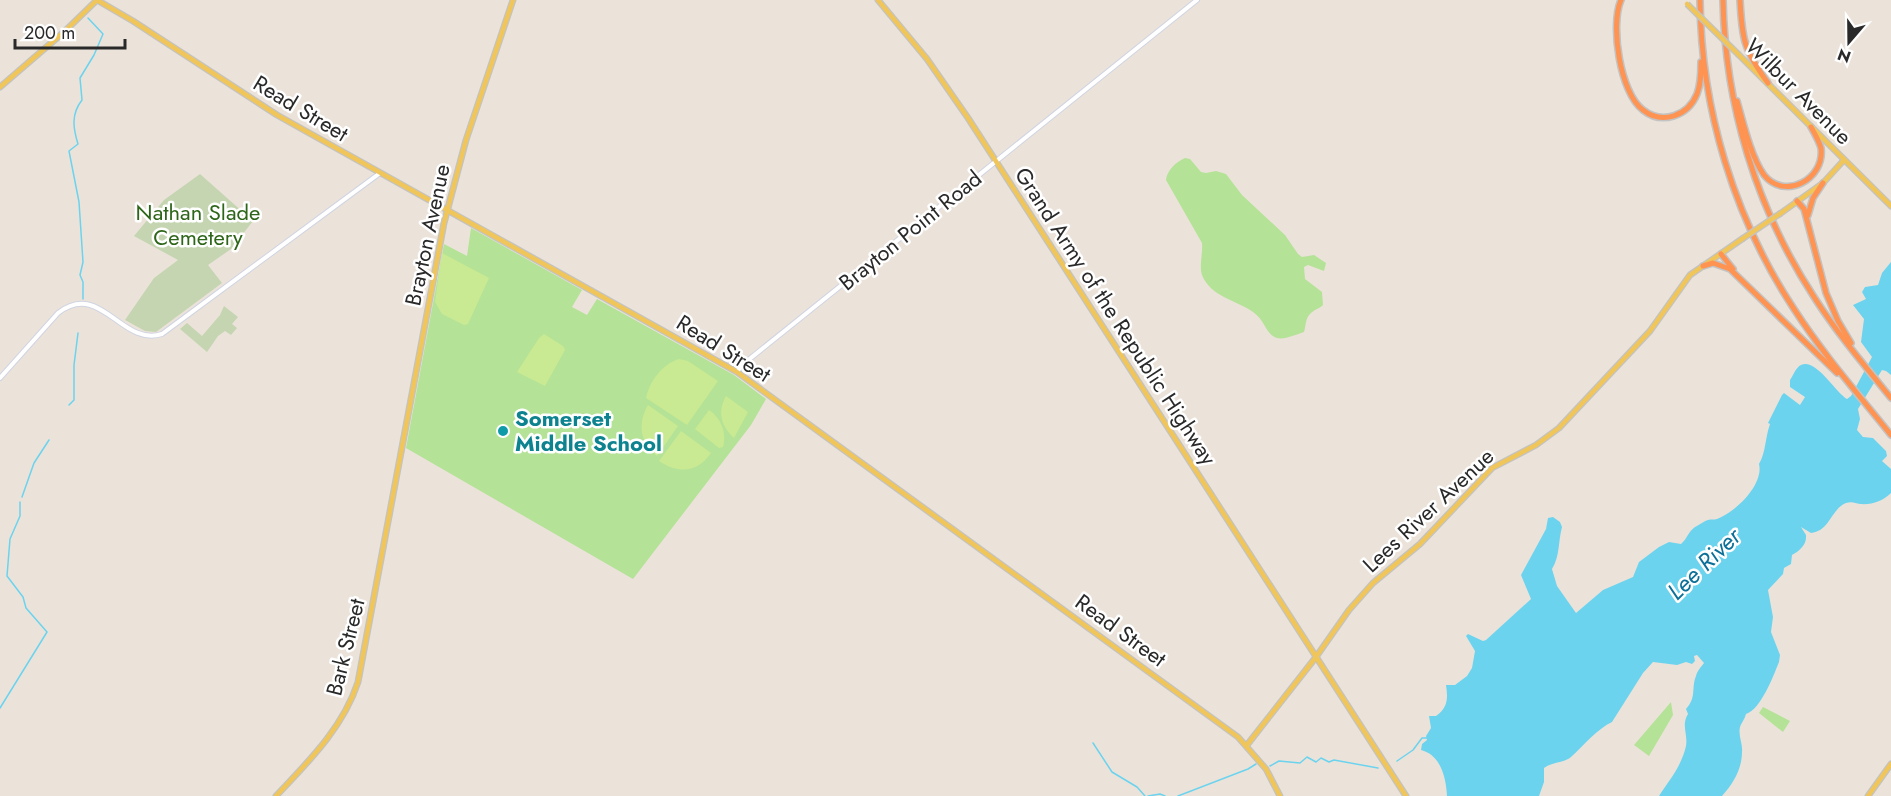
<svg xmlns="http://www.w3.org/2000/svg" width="1891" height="796" viewBox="0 0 1891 796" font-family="Jost,sans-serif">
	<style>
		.green { fill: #b4e296 }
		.cemetery { fill: #c5d5b1 }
		.pitch { fill: #c9ea92 }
		.water { fill: #6cd3ee }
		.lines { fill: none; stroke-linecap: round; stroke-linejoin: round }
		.stream { stroke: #6cd3ee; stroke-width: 1.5 }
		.minor-casing { stroke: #d0d4e2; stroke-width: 6 }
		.major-casing { stroke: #c3c3c3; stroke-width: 7 }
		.highway-casing { stroke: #c3c3c3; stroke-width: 8 }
		.minor { stroke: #fff; stroke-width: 4 }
		.major { stroke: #f0c55a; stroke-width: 4.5 }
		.highway { stroke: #fe9352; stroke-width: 5 }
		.major-bridge-casing { stroke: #c3c3c3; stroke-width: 7; stroke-linecap: butt }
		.major-bridge { stroke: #f0c55a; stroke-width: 4.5 }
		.culture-dot { fill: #0f9aa8; stroke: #fff; stroke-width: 2 }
		.labels { text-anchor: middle; stroke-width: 5; stroke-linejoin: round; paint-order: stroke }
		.street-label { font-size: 22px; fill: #292929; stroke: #fff }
		.park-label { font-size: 22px; fill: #2d6519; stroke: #fff }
		.culture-label { font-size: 22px; font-weight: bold; fill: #0d838f; stroke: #fff; text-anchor: start }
		.water-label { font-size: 24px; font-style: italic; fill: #0d7098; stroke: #fff }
	</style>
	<rect width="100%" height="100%" fill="#ebe3da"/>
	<g class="green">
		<path d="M1185,158L1190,159L1201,172L1206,173L1216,171L1226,174L1242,195L1285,235L1298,254L1302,257L1314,255L1326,263L1324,271L1308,265L1304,267L1305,279L1322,292L1323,305C1319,309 1315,309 1311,313C1305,318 1306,326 1304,332C1298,334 1284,340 1277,338C1265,334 1266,321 1253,312C1236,300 1211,297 1202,275C1199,266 1203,253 1202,243L1166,180C1167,170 1176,162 1185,158Z"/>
		<path d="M471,228L582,290L572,307L587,315L597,299L734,375L766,399L751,425L633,579L406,448L444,244L467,256Z"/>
		<path d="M1671,702L1673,715L1649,756L1634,745Z"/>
		<path d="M1763,707L1790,721L1783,732L1759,713Z"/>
	</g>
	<g class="cemetery">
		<path d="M200,174L253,221L231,249L208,265L222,283L156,332L145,331L125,320L154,278L178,260L134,236L164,200Z"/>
		<path d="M224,306L238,317L232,324L237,328L231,335L225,331L218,336L207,352L180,329L187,323L202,336L220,315Z"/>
	</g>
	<g class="pitch">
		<path d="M442,253L489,278L468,324L464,325L442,314L435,302Z"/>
		<path d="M544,334L563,346L565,350L545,386L517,372L539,338Z"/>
		<path d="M679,359L688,361L718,381L687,425L646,398C649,382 662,364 679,359Z"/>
		<path d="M726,396L748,412L734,438C721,426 717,412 726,396Z"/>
		<path d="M648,405L678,426L657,456C640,442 637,424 648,405Z"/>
		<path d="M709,410C721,418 727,433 723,447L719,448L695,429Z"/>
		<path d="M681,431L711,453C697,473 679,474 659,461Z"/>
	</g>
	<path class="water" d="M1891,262V375L1886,371L1882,370L1858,409L1860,419L1857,430L1863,437L1873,438L1886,451L1887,456L1882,461L1891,469V493C1883,501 1872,505 1860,504C1855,503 1852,501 1846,503C1831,509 1830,531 1811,533L1801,527L1806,535C1807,545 1799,551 1792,555L1791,564L1784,568L1783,574L1768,590L1773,617L1771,632L1780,655L1779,662C1773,677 1761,709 1746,714C1745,719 1741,723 1740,727C1738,736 1743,744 1742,752C1742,769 1733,784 1722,796H1659C1670,779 1681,767 1686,746C1688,734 1681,725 1688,714L1686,709C1697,697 1691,688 1696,676C1697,671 1701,667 1704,663L1697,655L1694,656L1695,661L1692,664L1686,662L1677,665L1653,662L1643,673L1612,722C1597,729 1583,746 1571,757C1564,763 1552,762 1544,768V782L1539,796H1447C1446,778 1441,755 1421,750L1422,744L1427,740L1426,736L1431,728L1429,716H1436C1448,708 1448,698 1446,685H1455L1467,676L1472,668L1475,651L1466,636L1468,634L1483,641L1486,640L1531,599L1521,575L1546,529L1548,518L1553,517L1560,522L1562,527C1558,542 1560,556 1552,569L1557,586L1576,613L1603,590L1633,577L1639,562L1659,547L1669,542L1681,544C1687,539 1688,532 1695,527C1699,525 1704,521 1708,520C1711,519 1714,520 1717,519C1736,512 1764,484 1759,464C1766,452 1765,438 1770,424L1768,423L1782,395L1784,393L1800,405L1805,397L1790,387V380C1793,376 1796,367 1801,365C1816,358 1836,393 1847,399L1851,396L1872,357L1861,342L1864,319L1853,305L1866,299L1862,292L1865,287L1878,285L1882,273Z"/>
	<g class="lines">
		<g class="stream">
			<path d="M83,299V282L80,275L83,262L79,202L69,151L78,144C73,128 71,114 82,100L80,78L94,55L103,34L88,18"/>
			<path d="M69,405L74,400V365L78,333"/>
			<path d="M22,497L34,463L49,440"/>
			<path d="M0,708L47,632L26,608L23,597L7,576L10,539L20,516V502"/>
			<path d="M1093,743L1112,772L1137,787L1145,796"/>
			<path d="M1397,761L1413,750L1422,738H1429"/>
			<path d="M1270,766L1279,761L1300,763L1307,757L1316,762L1321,758L1329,762L1334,760L1378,768"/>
			<path d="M1148,796L1160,794L1165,796"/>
			<path d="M1178,796L1248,769L1256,764"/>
		</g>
		<g class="minor-casing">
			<g id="minor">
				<path d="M737,372L742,365L1197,0"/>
				<path d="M0,378L58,313C101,280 121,347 162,334L380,173"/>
			</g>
		</g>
		<g class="major-casing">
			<g id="major">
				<path d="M97,0L133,21L277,115L737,372L1238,737L1266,769L1280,796"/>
				<path d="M878,0L927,59L968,118L1406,796"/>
				<path d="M1739,55L1891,206"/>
				<path d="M0,87L65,31L97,0"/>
				<path d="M1781,213L1823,183L1844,160"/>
				<path d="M1247,745L1316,657L1349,610L1373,583L1420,544L1492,468L1536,445L1559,428L1650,331L1690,275L1742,239"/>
				<path d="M276,796C308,762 343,728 358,682L444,223L466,140L513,0"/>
				<path d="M1868,796L1891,764"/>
			</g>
		</g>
		<g class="highway-casing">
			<g id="highway">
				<path d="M1621,0C1610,25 1620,93 1643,110C1662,125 1688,116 1697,94C1701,84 1701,73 1701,62"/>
				<path d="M1700,0C1701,109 1734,218 1794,309C1823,354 1858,394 1891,435"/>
				<path d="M1723,0C1725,105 1756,208 1814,297C1837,333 1864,365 1891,398"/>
				<path d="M1740,0C1742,40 1744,50 1768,83"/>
				<path d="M1737,101C1743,122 1751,157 1764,175C1785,201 1825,179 1821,148C1819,141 1815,134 1811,127"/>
				<path d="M1797,201L1804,209L1826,293L1838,321L1851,343"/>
				<path d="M1808,215L1813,198L1823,183"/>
				<path d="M1721,254L1733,269"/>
				<path d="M1703,266L1713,263L1730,269L1837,373"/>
			</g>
		</g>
		<use href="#minor" class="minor"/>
		<use href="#major" class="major"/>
		<use href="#highway" class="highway"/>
		<g class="major-bridge-casing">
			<g id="major-bridge">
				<path d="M1687,4L1739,55"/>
				<path d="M1742,239L1781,213"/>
			</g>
		</g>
		<use href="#major-bridge" class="major-bridge"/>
	</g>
	<circle class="culture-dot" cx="503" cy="431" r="6"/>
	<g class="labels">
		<g class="street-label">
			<text transform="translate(1799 91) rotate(45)" y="8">Wilbur Avenue</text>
			<text transform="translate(301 108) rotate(31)" y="8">Read Street</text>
			<text transform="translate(910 230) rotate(-39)" y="8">Brayton Point Road</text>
			<text transform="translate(427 235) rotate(-78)" y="8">Brayton Avenue</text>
			<text transform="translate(1116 316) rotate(57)" y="8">Grand Army of the Republic Highway</text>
			<text transform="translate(724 348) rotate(32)" y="8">Read Street</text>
			<text transform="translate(1428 510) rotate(-43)" y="8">Lees River Avenue</text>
			<text transform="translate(1121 630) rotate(36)" y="8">Read Street</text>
			<text transform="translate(345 647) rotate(-76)" y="8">Bark Street</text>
		</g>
		<g class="park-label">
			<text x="198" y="220">Nathan Slade<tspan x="198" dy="25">Cemetery</tspan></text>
		</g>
		<g class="culture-label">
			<text x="515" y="426">Somerset<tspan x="515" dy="25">Middle School</tspan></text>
		</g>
		<g class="water-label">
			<text transform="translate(1704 564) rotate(-44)" y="8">Lee River</text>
		</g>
	</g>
	<g transform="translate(1849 42) rotate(200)" stroke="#ffffff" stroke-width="4.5" paint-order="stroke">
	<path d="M0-4.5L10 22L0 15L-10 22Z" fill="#292929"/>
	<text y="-9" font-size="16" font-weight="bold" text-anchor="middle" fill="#292929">N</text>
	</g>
	<path d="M15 39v9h110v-9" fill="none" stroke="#292929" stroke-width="3"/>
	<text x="24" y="39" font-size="18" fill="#292929" stroke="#ffffff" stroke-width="4.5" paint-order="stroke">200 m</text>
</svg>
